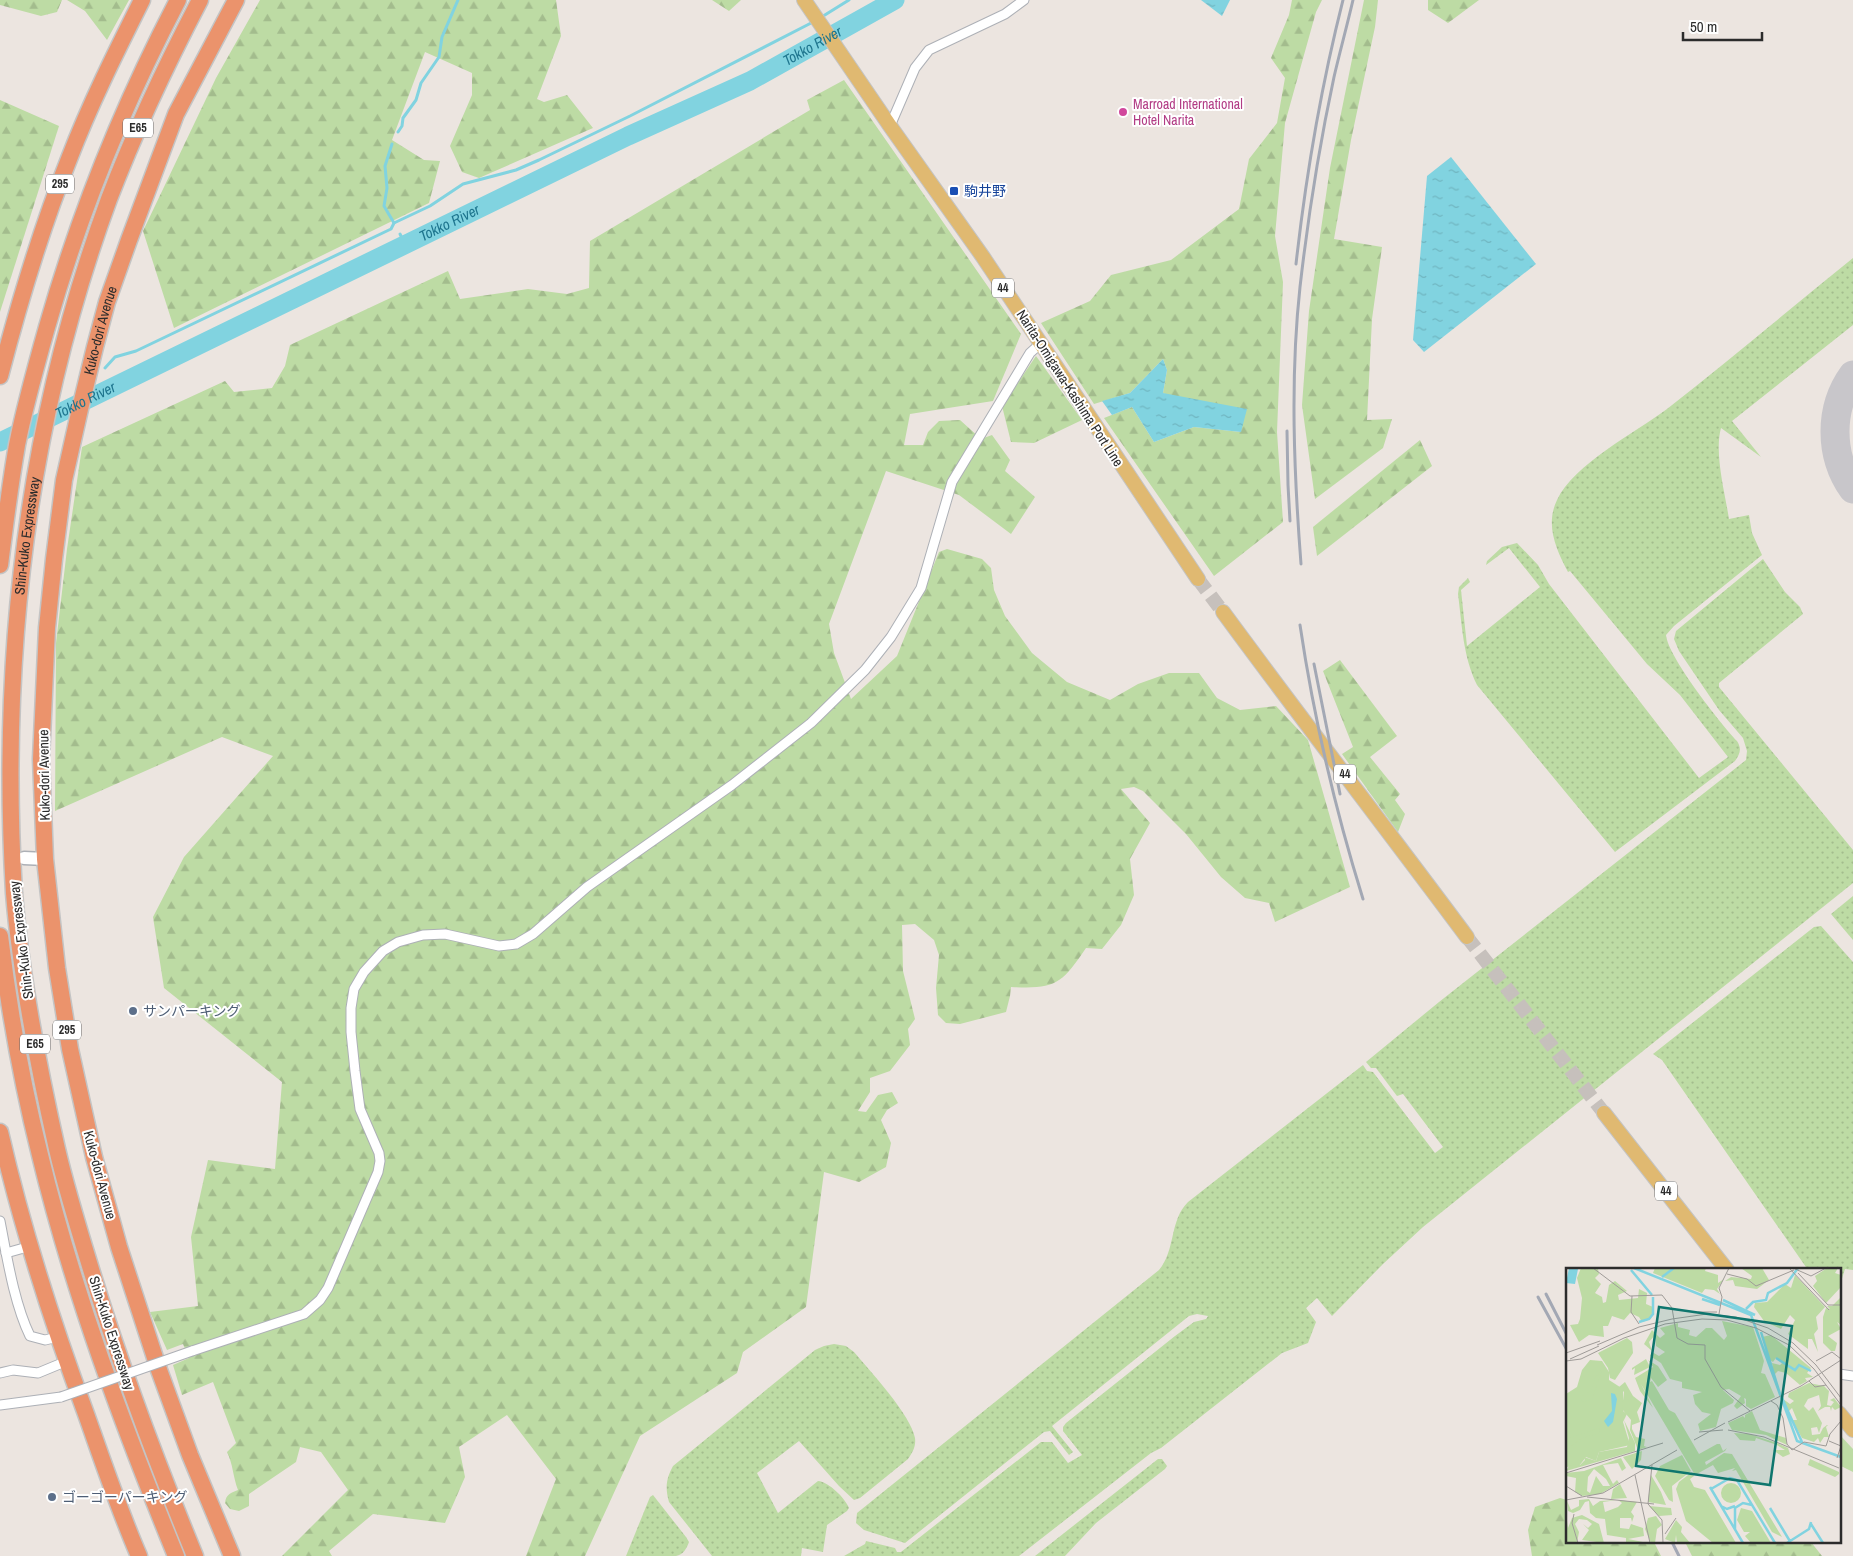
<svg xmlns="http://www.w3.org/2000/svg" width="1853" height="1556" viewBox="0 0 1853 1556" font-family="'Archivo Narrow','Noto Sans JP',sans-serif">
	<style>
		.grass { fill: url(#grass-dots) }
		.forest { fill: url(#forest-firs) }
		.park { fill: #bddba4 }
		.water { fill: url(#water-ripples) }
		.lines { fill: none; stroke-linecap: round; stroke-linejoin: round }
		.stream { stroke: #81d3e0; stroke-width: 3 }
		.river { stroke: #81d3e0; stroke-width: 19 }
		.taxiway { stroke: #c8c6ca; stroke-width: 29 }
		.primary-tunnel { stroke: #c6c0bc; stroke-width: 14; stroke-dasharray: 14 7; stroke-linecap: butt }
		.street-casing { stroke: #adb0b6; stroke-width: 11 }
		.secondary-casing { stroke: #adb0b6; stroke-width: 15 }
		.primary-casing { stroke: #c4c4c4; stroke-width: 16 }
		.highway-casing { stroke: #c4c4c4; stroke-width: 19 }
		.street { stroke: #fff; stroke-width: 9 }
		.secondary { stroke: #fff; stroke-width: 12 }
		.primary { stroke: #e0b971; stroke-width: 14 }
		.highway { stroke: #eb936c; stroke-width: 16 }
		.rail { stroke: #a3a8b4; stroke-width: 3 }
		.street-bridge-casing { stroke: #adb0b6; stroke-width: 11; stroke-linecap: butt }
		.street-bridge { stroke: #fff; stroke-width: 9 }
		.hotel-dot { fill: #d1479c; stroke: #fff; stroke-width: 2 }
		.transit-dot { fill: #1a4fb4; stroke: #fff; stroke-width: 2 }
		.service-dot { fill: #5c6f8a; stroke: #fff; stroke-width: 2 }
		.labels { text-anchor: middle; stroke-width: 4; stroke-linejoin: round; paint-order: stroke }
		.shield { fill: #fff; stroke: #6b6b6b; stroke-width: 1 }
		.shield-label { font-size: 12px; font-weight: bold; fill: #2c2c2c }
		.hotel-label { font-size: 14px; fill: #b23c85; stroke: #fff; text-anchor: start }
		.transit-label { font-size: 14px; fill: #164399; stroke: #fff; text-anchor: start }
		.street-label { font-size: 14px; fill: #2c2c2c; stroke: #fff }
		.service-label { font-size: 14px; fill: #4e5e75; stroke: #fff; text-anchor: start }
		.water-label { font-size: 15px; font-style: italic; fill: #1e758e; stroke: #fff }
		.inset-river { fill: none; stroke: #81d3e0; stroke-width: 2.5 }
		.inset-road { fill: none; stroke: #9f9b98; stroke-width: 1 }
		.view { fill: #0f766e; fill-opacity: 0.15; stroke: #0f766e; stroke-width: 2.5 }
		.inset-edge { fill: none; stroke: #2c2c2c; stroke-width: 2.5 }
	</style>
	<defs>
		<pattern id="grass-dots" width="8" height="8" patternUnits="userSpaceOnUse" patternTransform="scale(1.25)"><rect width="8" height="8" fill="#bddba4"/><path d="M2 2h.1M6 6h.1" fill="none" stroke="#a3bc8d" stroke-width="1.8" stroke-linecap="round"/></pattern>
		<pattern id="forest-firs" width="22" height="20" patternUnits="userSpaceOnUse" patternTransform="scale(1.25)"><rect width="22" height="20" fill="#bddba4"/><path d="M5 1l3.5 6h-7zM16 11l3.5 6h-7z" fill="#a3bc8d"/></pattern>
		<pattern id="water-ripples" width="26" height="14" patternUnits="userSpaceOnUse" patternTransform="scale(1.25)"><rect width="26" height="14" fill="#81d3e0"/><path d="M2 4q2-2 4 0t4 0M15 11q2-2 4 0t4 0" fill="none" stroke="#70b5c0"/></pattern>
	</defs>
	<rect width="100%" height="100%" fill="#ece5e0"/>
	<g class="grass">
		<path d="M1853,258V325L1732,421L1761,457L1721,428C1714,453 1725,493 1729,519L1749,515L1752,533L1762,555L1674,626L1666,635C1668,657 1720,723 1737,741C1742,749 1740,754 1735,761L1615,852L1477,685C1463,657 1462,625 1458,594L1459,587L1468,578L1470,582L1461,590L1467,646L1540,587L1509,548L1486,565L1487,561L1502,547L1517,543L1538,565L1549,584L1699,778L1728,757L1680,695L1647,664L1570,571L1568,572C1556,549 1545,525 1557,500C1574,464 1635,433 1667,409C1730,360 1791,308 1853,258Z"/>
		<path d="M1763,559L1785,592L1800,607L1803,614L1719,683V687L1853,850V883L1423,1227L1383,1264L1332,1316L1317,1298L1306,1308L1316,1322L1308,1343L1282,1353L1161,1448L1151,1453L1019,1556H844L865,1544L866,1541L895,1548L897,1552H901L1041,1442H1052L1068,1463L1082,1455L1063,1431V1427L1066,1423L1175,1336L1194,1322L1206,1319L1208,1316L1197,1314L1189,1316L1052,1426L1073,1452L1069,1455L1050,1431L1044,1432L905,1543L864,1530L856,1523L857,1513L1159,1270C1176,1250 1169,1221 1188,1202L1363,1065L1367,1071L1373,1072L1435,1153L1443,1147L1403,1094L1397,1096L1376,1068H1371L1366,1062L1439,1002L1746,760L1747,751L1743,738L1719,710L1679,651L1674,639L1676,631Z"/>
		<path d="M1853,896V940L1831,914Z"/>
		<path d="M1821,926L1853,962V1270L1845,1269L1839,1288V1270H1808L1662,1060L1653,1054L1814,927Z"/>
		<path d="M834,1344L846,1346L854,1352C870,1371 911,1415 915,1438C916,1446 913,1452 908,1459L860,1498L854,1500L839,1486L799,1441L757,1473L778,1513L818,1481C829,1482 845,1498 849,1508L847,1511L827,1525L823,1552L802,1548L801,1556H712L669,1502C665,1488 666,1479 673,1466L815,1350L824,1346Z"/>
		<path d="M1158,1459H1162L1167,1466L1165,1469L1096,1523L1065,1556H1035Z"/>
		<path d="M653,1495L686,1537L689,1542C687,1548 683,1555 676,1556C662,1556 641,1556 626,1556L650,1497Z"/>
	</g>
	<g class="forest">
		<path d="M0,0H62L57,12L41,16L0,5Z"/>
		<path d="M67,0H129L107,40L85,11Z"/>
		<path d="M260,0H556L561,36L537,99L544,102L567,95L593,128L479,178L462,172L450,146L472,95V73L425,52L392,140L424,160L440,161L429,203L174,328L143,231L216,78Z"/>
		<path d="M712,0H741L729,11Z"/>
		<path d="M1292,0H1322L1316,12L1285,123L1275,236L1283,282L1277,432L1283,522L1214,576L1104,418L1132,407L1154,442L1194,427L1241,432L1163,393L1167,370L1163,359L1130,393L1094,404L1041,323L1090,301L1111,275L1171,260L1239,209L1249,159L1277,123L1285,78L1271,58L1289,15Z"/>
		<path d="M1364,0H1378L1375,27L1351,140L1334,239L1382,247L1372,319L1367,420L1392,419L1383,448L1315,499L1302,405L1309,311L1330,168Z"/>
		<path d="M1428,0H1479L1448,23L1428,10Z"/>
		<path d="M844,80L1021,334L993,401L910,414L904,445H923L928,432L939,421L960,420L981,439L992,435L1010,460L1005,471L1035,497L1011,534L959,495L886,471L829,624L834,653L851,699L897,656L939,552L947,549L982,559L991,568L994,590L1005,616L1032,653L1067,682L1110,700L1138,684L1169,673H1199L1217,698L1240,710L1276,706L1308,740L1350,887L1275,922L1269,903L1245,898L1221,877L1186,834L1143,791L1134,787L1121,789L1150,823L1130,859L1134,895L1121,925L1102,949L1086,948C1061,985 1055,989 1011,987L1010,996L1006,1012L960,1024L946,1023L938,1015L936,988L939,955L934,940L915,924L902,925L903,971L915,1019L908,1029L910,1045L890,1071L870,1078V1092L858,1111L866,1112L878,1095L892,1092L898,1103L887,1110L881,1120L891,1143L886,1167L859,1182L824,1172L806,1307L743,1352L737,1373L640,1436L585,1556H526L556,1479L507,1415L459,1447L465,1477L445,1523L373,1514L329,1551L332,1556H282L348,1490L321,1452L300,1447L296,1462L249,1494V1506L239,1511L230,1509L225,1503C226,1494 231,1493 238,1490C233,1477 233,1464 227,1452L236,1443L213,1382L182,1395L173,1365L189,1358L183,1344L167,1350L150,1312L198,1306L191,1237L208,1160L275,1169L282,1082L164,988L153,917L184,857L273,756L222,737L55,811L56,643L67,549L82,447L225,381L234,392L272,388L285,366L290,345L448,271L460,299L528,289L567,294L589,288L590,241L810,110L807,100Z"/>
		<path d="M0,100L59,126L0,312Z"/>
		<path d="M1036,356L1082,420L1034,443L1011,442L1002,406Z"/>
		<path d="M1420,440L1432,466L1317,556L1313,527Z"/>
		<path d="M1340,660L1397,736L1370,757L1400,794L1395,800L1405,814L1398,832L1342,754L1353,747L1323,671Z"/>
		<path d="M1560,1498L1567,1500V1542H1654L1661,1556H1532L1528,1530L1535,1507Z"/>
		<path d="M1685,1542H1811L1822,1556H1692Z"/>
	</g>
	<path class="park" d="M1839,1434L1853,1449V1472L1839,1465Z"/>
	<g class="water">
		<path d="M1201,0H1230L1222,16Z"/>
		<path d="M1451,157L1536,264L1424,352L1413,340L1427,176Z"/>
		<path d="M1163,359L1167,370L1163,393L1247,409L1241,432L1194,427L1154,442L1132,407L1112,415L1102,401L1130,393Z"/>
	</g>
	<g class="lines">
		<g class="stream">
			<path d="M820,18L849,0"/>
			<path d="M398,132L402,126L403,118L416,100L421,83L439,57L442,37L458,0"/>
			<path d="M392,144L385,166L387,188L384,206L394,223"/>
			<path d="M400,234L405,244"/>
			<path d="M105,368L115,357L136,351L391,229L394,223L430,206L463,184L516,170L539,160L630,116L815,21"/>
		</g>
		<path class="river" id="s1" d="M0,442L628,136L750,81L895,0"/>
		<path class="taxiway" d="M1853,375C1829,408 1829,455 1853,489"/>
		<g class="primary-tunnel">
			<path d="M1198,579L1223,612"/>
			<path d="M1467,937L1604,1113"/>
		</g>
		<g class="street-casing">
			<g id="street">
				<path d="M890,126L915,68L929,50L1005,14L1024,0"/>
				<path d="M0,1221C7,1257 14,1303 30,1336L45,1340L58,1337"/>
				<path d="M6,1253L31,1246"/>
				<path d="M192,1351L304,1314L320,1300L328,1288L378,1172L380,1161L379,1153L360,1109L355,1071L351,1032V1008L354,989L364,972L383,951L398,942L423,935L445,934L499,946L516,944L533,934L587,887L732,785L811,723L865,670L891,637L921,588L952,482L1030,353L1041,343"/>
				<path d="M0,1373L13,1370L38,1373L67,1361"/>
				<path d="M1839,1374L1853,1376"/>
				<path d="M0,1405L61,1397"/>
			</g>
		</g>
		<g class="secondary-casing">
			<path id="secondary" d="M24,858L45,859"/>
		</g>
		<g class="primary-casing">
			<g id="primary">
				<path d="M804,0L890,126L983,257L1198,579"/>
				<path d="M1223,612C1303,721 1386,828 1467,937"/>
				<path d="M1604,1113L1727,1270"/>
				<path d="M1839,1413L1853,1430"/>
			</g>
		</g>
		<g class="highway-casing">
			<g id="highway">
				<path d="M0,376C19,303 41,229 69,159C90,104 116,52 142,0"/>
				<path d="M0,565C5,525 10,485 17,445C25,405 36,366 47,327C80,211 122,107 178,0"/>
				<path d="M0,936C9,1010 22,1083 40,1155C73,1292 123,1426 176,1556"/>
				<path d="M0,1132C22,1228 52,1322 86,1414C103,1462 119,1510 139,1556"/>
				<path id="s2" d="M195,1556C156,1461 120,1365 90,1266C78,1227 66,1188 57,1149C38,1065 21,979 14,893C0,656 27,422 109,199C135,131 166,65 200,0"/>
				<path id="s3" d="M232,1556L190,1455L159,1370L119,1247L94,1157L70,1049L57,968L45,859L41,759L47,628L54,559L64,480L80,409L95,347L107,302L129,240L176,114L236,0"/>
			</g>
		</g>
		<use href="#street" class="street"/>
		<use href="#secondary" class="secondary"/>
		<use href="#primary" class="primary"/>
		<use href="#highway" class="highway"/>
		<g class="rail">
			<path d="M1296,264C1306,175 1321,87 1343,0"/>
			<path d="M1287,431L1288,485L1290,521"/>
			<path d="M1301,564C1294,473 1290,379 1300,287C1308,217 1319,147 1334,77C1340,51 1347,26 1353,0"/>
			<path d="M1300,625C1314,719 1335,809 1363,899"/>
			<path d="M1314,664L1340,794"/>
			<path d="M1546,1294L1567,1335"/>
			<path d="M1538,1297L1567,1350"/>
			<path d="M1672,1542L1679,1556"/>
		</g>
		<g class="street-bridge-casing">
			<path id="street-bridge" d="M61,1397L192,1351"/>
		</g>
		<use href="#street-bridge" class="street-bridge"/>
	</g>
	<circle class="hotel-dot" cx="1123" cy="112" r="5"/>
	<rect class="transit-dot" x="949" y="186" width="10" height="10" rx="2.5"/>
	<g class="service-dot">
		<circle cx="133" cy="1011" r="5"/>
		<circle cx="52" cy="1497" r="5"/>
	</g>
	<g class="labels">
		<g class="shield">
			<rect x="123" y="118.5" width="30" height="19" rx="4"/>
			<rect x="46" y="174.5" width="28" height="19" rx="4"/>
			<rect x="992" y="278.5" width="22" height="19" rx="4"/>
			<rect x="1334" y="764.5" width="22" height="19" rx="4"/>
			<rect x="53" y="1020.5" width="28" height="19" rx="4"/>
			<rect x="20" y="1034.5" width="30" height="19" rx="4"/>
			<rect x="1655" y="1181.5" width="22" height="19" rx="4"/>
		</g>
		<g class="shield-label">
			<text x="138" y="132">E65</text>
			<text x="60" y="188">295</text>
			<text x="1003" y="292">44</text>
			<text x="1345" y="778">44</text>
			<text x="67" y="1034">295</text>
			<text x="35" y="1048">E65</text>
			<text x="1666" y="1195">44</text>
		</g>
		<g class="hotel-label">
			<text x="1133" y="109">Marroad International<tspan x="1133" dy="16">Hotel Narita</tspan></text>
		</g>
		<g class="transit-label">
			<text x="964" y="196">駒井野</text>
		</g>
		<g class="street-label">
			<text dy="5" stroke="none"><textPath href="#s3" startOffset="1259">Kuko-dori Avenue</textPath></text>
			<text transform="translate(1070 388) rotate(57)" y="5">Narita-Omigawa-Kashima Port Line</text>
			<text dy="5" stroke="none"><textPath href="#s2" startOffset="1048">Shin-Kuko Expressway</textPath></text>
			<text transform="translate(44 775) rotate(-91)" y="5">Kuko-dori Avenue</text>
			<text transform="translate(21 940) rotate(-97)" y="5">Shin-Kuko Expressway</text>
			<text transform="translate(100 1175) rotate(75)" y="5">Kuko-dori Avenue</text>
			<text transform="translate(112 1333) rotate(72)" y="5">Shin-Kuko Expressway</text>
		</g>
		<g class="service-label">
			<text x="143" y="1016">サンパーキング</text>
			<text x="62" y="1502">ゴーゴーパーキング</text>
		</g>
		<g class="water-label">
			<text dy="5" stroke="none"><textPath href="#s1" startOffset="904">Tokko River</textPath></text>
			<text dy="5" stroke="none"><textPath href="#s1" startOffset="500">Tokko River</textPath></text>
			<text dy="5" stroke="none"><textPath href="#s1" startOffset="95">Tokko River</textPath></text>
		</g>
	</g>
	<g transform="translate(1566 1268)">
		<rect width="275" height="275" fill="#ece5e0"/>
		<path d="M80,91L84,99L68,107L69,100L66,102V100ZM24,92L36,93L43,104V112L57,121V143L61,146L57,154L64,177L33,184L30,193L20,189L13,198L0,199V126L11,119L16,102ZM82,92L92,98L101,112L92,119L85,110L84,114L86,113L103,142L109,145L133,186L151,176H158H154L157,183L161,180L159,183L139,194L140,197L158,185L166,186L216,269L206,264L170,202L166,203L169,200L152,205L147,197L129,207L75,116L87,140L74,123L69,110L87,99ZM116,187L125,203L106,218L107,234L103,232L89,208L94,198ZM126,204L128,208L124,211L128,219L139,222L170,275H147L120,253L110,221L113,214ZM155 225a10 10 0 1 1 20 0a10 10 0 1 1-20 0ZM175,240L186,243L205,275H185L179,268L184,264H178L171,252Z" fill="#bddba4"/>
		<path d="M15,0L32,1L33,6L29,10L35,16L29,25L36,29L37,35L40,34L43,17L49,13L61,23L52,27L53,32L72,30L73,21L81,25L80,36L87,39L85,51L76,54L73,49L64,45L58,52L46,48L42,58H37L38,69L23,67L13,74L4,57L12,56L14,51L16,30L11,10ZM89,0H140L139,3L152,7V15L158,11L151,21L154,26L148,22L139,21L136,25L87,5ZM175,0H196L203,12L191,21L169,18L167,12L159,13L165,9L185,11L186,8ZM261,0H272L269,5L275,7V19L260,35L247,18L251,13L249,8ZM229,7L259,39L250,49L252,61L248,66L252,84L246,71H242V81L222,66L229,52L224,47L215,61L198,53L188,39L189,35L201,34L219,16L225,20ZM275,29V57L271,54L275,61L262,68L271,75L269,83H265L257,75V49L260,40L264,41L261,38H266ZM156,53L187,59L198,93L195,105L199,106L209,129L185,141L180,138V131L178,130L179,135L171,141L168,138L175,128L163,121L157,122L168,132L167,135L155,141L150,159L134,163L132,156L145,146L136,144L129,136L127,127L136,124L116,120V114L104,111L95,95L84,88L86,84L93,88L99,84L90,78L89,67L83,74L86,83L78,76L86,62L94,70L99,66L94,60L112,55V59L124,62L123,67L130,69L140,60H146L158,72L161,68ZM205,67L245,100L241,105L247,109L239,110L241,113L234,117L220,105L212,103L208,107L206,95L214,97L217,94L210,90L207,94L204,92L196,69ZM61,70L66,74L67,85L49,112L44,110L42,100L32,85ZM37,100L26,131L17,134L14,130L25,122L29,110ZM59,114L67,128L76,135L71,144L74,154L66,157V161L70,169L79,171L78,178L81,179L72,182L64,162L65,152L56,141L58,124L53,119ZM243,115L258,118L263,123L261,137L265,138L268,134L264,132L268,130L275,139L269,142L266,139L265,143L264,139H259L252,143L255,138L253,127L242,131L238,138L243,143L247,139L256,155L253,165L251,159L245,160L246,167L254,166L257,160L261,157H262L260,159L263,169H258L254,175L252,170L248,174L236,170L226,152H231L226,140L222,144L217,131L224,136L228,133L222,129L223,125ZM186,143L194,162L220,170L221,177L200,167L166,162L162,155L177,148L179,150V147ZM58,152L69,175V183L0,203L3,198L14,197L19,192L18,189L30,193L33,184L61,179L63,170ZM33,160L34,165L16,170L0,182L4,170ZM168,165L184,166L211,175L222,180L224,186L217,189L207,182H219L211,177L190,170L189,173L174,172ZM76,183L75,192L66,201L57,189ZM55,190L60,200L56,203L52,195L37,197L47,216L51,212L53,215L34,226L16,228L9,224L10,210L0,208V205L18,203ZM28,201L40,211L44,218H37L30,208L24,225L21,223L22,209ZM244,191L273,204V206L269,209L242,197ZM85,207L95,224L100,237L82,234ZM54,216L61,230L45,231L47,221ZM23,231L27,238L34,233L51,232L37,234L39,244L52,239L56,235L52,232L71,234L65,244L68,248L66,254L65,250H54V260L63,261L65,256L77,260L78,268L62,271L82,275H60V270L41,267L39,251L30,250L24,245L23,233L19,234L14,242L7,245L2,243L1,233L5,242L13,238V232ZM83,238L105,240L106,247L93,248ZM0,245L2,260L6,250L16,247L33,256L38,275L16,272L23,262L17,256L22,260L26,256L21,252L13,251L9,256L13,264L11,275H0ZM90,248L96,257L91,261L89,275H85L79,261L82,250ZM110,252L116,259L115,264L124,275H111L110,267L109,275L99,271Z" fill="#bddba4" fill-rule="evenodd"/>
		<path d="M3,0L12,1L9,16L0,15ZM45,125L49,126L51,131L47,154L42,159L38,153L46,143Z" fill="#81d3e0"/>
		<path class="inset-river" d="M68,0L185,47L231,173L275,189M65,2L86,27M96,9L108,0M136,31L154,37M157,32L189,47M180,41L187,34L200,32L202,25L221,15L232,0M73,54L83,51L87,46V29M195,64L214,126M210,90L229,102L233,97L245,103M216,130L236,174M144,219L177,275M145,221L164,210L171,212L209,275M155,238L161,241L169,238M204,240L225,275M245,256L257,275M169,261V240L177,235L186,237M221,275L243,261L245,254"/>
		<path class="inset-road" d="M27,0L64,28L96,27L106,40L111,70L122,76L139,77V91L155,119L184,143M223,0L263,42M227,0L245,8L260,0M232,5L262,37H275M161,6L181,11L190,18L228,2M66,28L65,44L73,56M132,44H151M153,46L156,29L153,20L163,0M31,77L73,59L106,51L141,46L170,49L202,60L227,75L250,97L275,130M0,85L34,73M4,91L33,78M0,93L15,91L58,70L99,56L136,51L161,52L190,60L223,77L248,101L275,137M250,93L266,84L275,91M243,113L249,119L260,117M205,133L211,137L217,150L221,176L226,182L238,174L260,178L264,166L275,153M162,154L235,118L275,92M162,162L198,169L273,200M133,164L157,162M128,172L159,155M263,173L275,178L271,190M86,197L82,236L96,252L97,275M0,205L97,175M69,207L84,275M0,218L16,228M21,229L88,236M0,232L37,225L111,182M8,246L6,255L12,275M99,266L110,250"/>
		<path class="view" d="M93,39L226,58L204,217L70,198Z"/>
		<rect width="275" height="275" class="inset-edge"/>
	</g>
	<path d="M1683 32v8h79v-8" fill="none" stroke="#2c2c2c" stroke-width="2.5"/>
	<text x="1690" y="32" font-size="15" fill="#2c2c2c" stroke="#ffffff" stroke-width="4" paint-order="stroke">50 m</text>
</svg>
